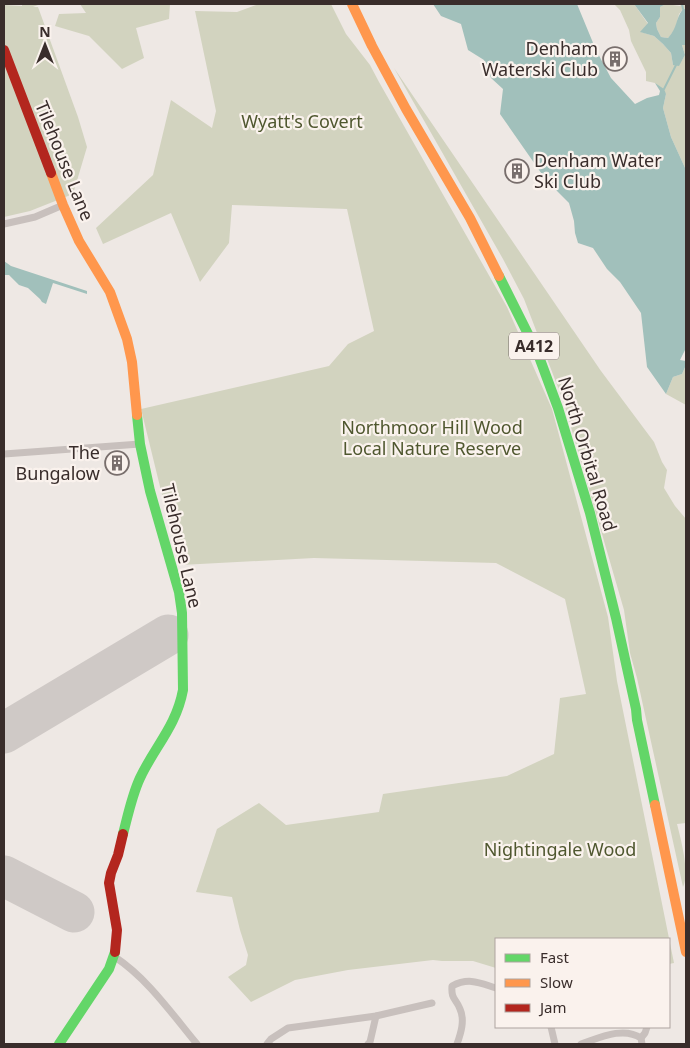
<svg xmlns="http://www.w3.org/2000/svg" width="690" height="1048" viewBox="0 0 690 1048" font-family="'Noto Sans',sans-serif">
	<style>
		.green { fill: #d2d3bf }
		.water { fill: #a1c0bb }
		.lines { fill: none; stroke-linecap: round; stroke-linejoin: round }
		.stream { stroke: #a1c0bb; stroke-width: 2 }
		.runway { stroke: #cfc9c6; stroke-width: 41 }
		.street { stroke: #c8c0bd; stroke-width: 7 }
		.fast { stroke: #63d668; stroke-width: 10 }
		.slow { stroke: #ff974d; stroke-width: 10 }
		.jam { stroke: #b3261e; stroke-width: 10 }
		.labels { text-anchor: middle; stroke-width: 4.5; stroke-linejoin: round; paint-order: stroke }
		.shield { fill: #faf2ed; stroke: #736865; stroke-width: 1 }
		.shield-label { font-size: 16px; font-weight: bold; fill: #392d2b }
		.poi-label { font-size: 18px; fill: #392d2b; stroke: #faf2ed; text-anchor: end }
		.park-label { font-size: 18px; fill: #4f572f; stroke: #faf2ed }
		.street-label { font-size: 18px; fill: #392d2b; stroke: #faf2ed }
	</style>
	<rect width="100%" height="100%" fill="#eee8e4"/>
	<g class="green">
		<path d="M22,4H38V5L33,7H38L78,117L87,147L73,194L30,211L4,217V5L22,6Z"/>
		<path d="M80,4H170L169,19L136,28L144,58L122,69L89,36L55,26L59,14L86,13Z"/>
		<path d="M259,4H331L346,34L370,65L379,82L507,307L552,409L608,617L617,681L674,963L669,964V939H496V968L473,961H442L433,960L348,970L295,980L251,1002L228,977L246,965L248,955L240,930L232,897L196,892L217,829L259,803L286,825L379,812L383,794L507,776L554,754L560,698L586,694L565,599L496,563L314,558L181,565L177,556L141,409L329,366L348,344L374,331L347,209L232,205L229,243L200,282L171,213L103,244L96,228L153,175L171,100L212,128L216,111L195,11L237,12Z"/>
		<path d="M614,4H634L648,24L641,32L654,36L663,44L671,53L673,65H679L685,55L682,45H686V170L671,137L663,108L666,94L655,83L646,81V72L631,41L629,30L620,10Z"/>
		<path d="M666,4L680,6L682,4H686V9H683L679,14L675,30L668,38L661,37L657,29L656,23L660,17V7Z"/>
		<path d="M394,68L601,371L654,442L662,462L667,470L664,488L675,506L686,519V823L677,824C681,840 690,873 683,887L637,678L630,653L624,610L564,403L524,299L503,259Z"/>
		<path d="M686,365V405L666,394L673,377L682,374Z"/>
	</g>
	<g class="water">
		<path d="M433,4H577L596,50L611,78L635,104L647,98L659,95L660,91L655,83L664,89L666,94L663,108L671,137L686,170V348L680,360L686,361V365L682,374L673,377L666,394L647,367L641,313L620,282L607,269L593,248L578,243L575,233L574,221L569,203L546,180L500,114L503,89L491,78L484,60L468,50L461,24L441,16Z"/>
		<path d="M634,4H666L660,7V17L656,23L657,29L661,37L668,38C678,27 675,19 683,9H686V45H682L685,55L679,66L673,65L671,53L663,44L654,36L640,32L648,23Z"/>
		<path d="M4,261L11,266L87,291V294L53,283L46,304L42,302L40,299L28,288L19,285L9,275H4Z"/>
	</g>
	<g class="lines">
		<g class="stream">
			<path d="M682,4L683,9"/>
			<path d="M664,89L676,65"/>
		</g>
		<g class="runway">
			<path d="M4,733L168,635"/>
			<path d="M4,876L74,912"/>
		</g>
		<g class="street">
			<path d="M4,224L35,217L63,205"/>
			<path d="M4,454L140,444"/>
			<path d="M115,957C148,979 172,1014 197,1044"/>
			<path d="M551,1027L555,1044"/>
			<path d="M641,1038L645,1033L647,1027"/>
			<path d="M267,1044L271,1039L288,1028L376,1016L432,1003"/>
			<path d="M368,1044L370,1042L376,1016"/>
			<path d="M457,1044C461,1033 465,1020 460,1009C456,998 451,1000 452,986C469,977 480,983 496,988"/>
			<path d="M581,1044C599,1038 623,1026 641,1038L642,1044"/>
		</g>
		<g class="fast">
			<path d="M499,276L538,354L558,408L590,513L616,618L636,709L637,720L655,805"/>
			<path d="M123,834C128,815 132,795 140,778C155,746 176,727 183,690L182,613L179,592L150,491L140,444L137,415"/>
			<path d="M59,1044L109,969L115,952"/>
		</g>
		<g class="slow">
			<path d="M352,4L372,46L406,109L470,218L499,276"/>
			<path d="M51,173L63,205L79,241L110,292L127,339L132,362L137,415"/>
			<path d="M655,805L686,952"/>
		</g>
		<g class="jam">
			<path d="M4,50L51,173"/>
			<path d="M115,952L117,930L109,883L111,873L118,855L123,834"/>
		</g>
	</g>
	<defs>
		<g id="building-ring" transform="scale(1.25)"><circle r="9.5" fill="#faf2ed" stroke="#786e6c" stroke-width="1.5"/><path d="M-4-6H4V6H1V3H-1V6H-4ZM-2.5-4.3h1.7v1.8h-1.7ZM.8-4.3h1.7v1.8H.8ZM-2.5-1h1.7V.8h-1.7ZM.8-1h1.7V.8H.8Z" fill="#786e6c"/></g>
	</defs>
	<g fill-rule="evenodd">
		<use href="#building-ring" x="615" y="59"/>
		<use href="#building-ring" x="517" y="171"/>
		<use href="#building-ring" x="117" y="463"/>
	</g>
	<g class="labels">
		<rect class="shield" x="509" y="332.5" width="50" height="27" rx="4"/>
		<g class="shield-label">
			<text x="534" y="352">A412</text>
		</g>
		<g class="poi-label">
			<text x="598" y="55">Denham<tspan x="598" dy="21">Waterski Club</tspan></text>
			<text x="534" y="167" text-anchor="start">Denham Water<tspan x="534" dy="21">Ski Club</tspan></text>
			<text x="100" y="459">The<tspan x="100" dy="21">Bungalow</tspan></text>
		</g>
		<g class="park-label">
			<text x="302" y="128">Wyatt's Covert</text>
			<text x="432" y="434">Northmoor Hill Wood<tspan x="432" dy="21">Local Nature Reserve</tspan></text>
			<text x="560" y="856">Nightingale Wood</text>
		</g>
		<g class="street-label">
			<text transform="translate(64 161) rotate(68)" y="6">Tilehouse Lane</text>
			<text transform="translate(587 454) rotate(73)" y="6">North Orbital Road</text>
			<text transform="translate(181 546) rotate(77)" y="6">Tilehouse Lane</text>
		</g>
	</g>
	<rect width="690" height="1048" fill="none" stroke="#392d2b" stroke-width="10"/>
	<rect x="495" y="938" width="175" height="90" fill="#faf2ed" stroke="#ada39f"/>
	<rect x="505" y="954" width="25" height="8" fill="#63d668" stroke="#ada39f"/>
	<text x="540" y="963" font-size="15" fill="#392d2b">Fast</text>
	<rect x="505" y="979" width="25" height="8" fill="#ff974d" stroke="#ada39f"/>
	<text x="540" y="988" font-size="15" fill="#392d2b">Slow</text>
	<rect x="505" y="1004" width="25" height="8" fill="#b3261e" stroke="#ada39f"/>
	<text x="540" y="1013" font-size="15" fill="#392d2b">Jam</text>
	<g transform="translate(45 45)" stroke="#faf2ed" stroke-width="4" paint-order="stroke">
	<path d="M0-4L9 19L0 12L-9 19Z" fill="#392d2b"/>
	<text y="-8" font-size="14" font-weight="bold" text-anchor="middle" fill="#392d2b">N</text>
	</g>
</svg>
